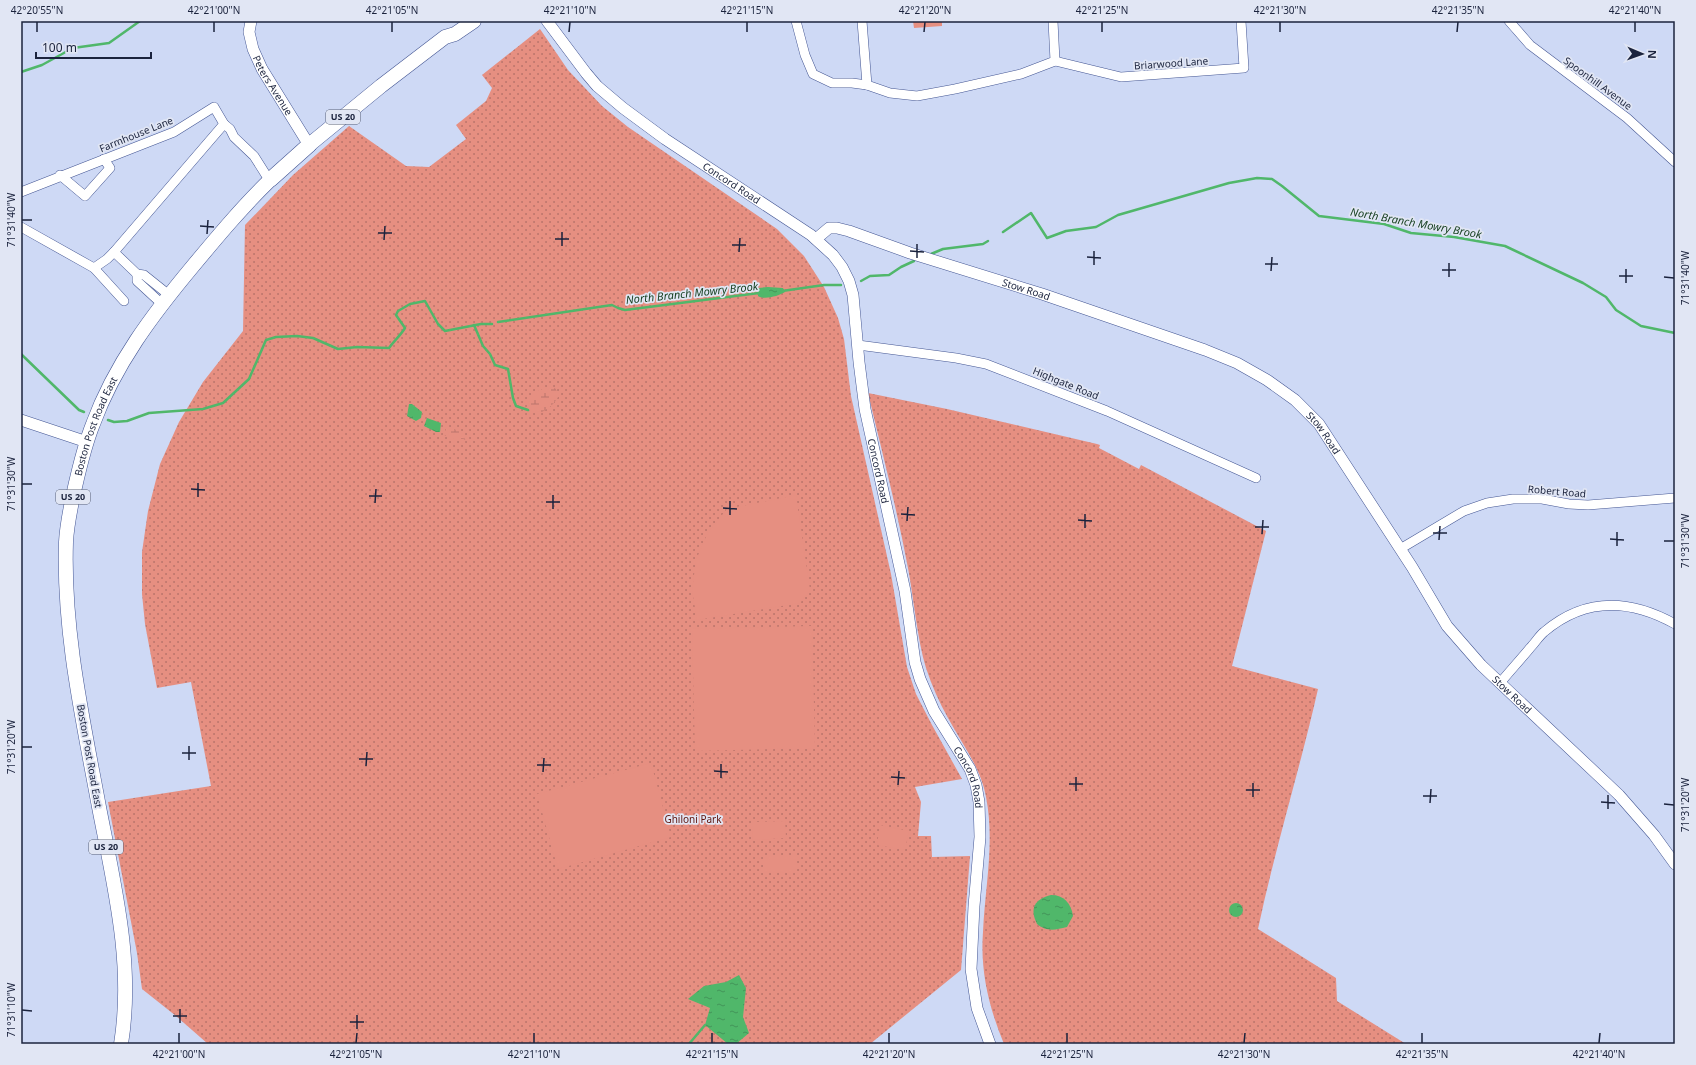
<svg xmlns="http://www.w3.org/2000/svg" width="1696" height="1065" viewBox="0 0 1696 1065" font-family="'Noto Sans',sans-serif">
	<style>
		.grass { fill: url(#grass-dots) }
		.wetland { fill: url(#wetland-marsh) }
		.garden { fill: #e68f81 }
		.water { fill: url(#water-ripples) }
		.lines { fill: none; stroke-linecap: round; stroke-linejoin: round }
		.stream { stroke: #50b76a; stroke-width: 2.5 }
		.minor-casing { stroke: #445693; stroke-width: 10 }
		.tertiary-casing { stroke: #445693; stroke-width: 12 }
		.primary-casing { stroke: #445693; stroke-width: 15 }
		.trunk-casing { stroke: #445693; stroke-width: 16 }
		.minor { stroke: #fff; stroke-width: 9 }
		.tertiary { stroke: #fff; stroke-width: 11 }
		.primary { stroke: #fff; stroke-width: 14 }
		.trunk { stroke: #fff; stroke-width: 15 }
		.ticks { fill: none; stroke: #1b233d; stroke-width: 1.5 }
		.labels { text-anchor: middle; stroke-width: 3.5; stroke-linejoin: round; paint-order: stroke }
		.shield { fill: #e1e6f4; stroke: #565e74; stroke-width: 1 }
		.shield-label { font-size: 9px; font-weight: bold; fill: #1b233d }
		.street-label { font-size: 10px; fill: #1b233d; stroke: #e1e6f4 }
		.park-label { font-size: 10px; fill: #5d140d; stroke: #e1e6f4 }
		.water-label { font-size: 11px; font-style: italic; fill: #184122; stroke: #e1e6f4 }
		.neatline { fill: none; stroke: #1b233d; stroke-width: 1.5 }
		.ticks-label { font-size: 10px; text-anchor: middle; fill: #1b233d }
	</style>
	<defs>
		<pattern id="grass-dots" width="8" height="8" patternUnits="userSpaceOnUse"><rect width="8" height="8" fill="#e68f81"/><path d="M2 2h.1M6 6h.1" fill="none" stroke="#ba746b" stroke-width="1.8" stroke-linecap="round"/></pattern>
		<pattern id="wetland-marsh" width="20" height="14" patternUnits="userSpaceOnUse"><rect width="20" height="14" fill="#e68f81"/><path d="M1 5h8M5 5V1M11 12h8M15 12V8" fill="none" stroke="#ba746b"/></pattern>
		<pattern id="water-ripples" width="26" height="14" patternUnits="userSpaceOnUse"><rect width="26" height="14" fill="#50b76a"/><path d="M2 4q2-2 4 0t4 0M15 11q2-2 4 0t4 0" fill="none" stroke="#429458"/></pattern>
	</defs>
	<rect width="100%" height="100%" fill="#ced9f5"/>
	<g class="grass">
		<path d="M540,29L568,70L602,106L628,127L777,229L804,256L824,287L838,318L844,339L851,396L891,574L907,667L916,694L932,725L962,779L915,787L921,802L918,836H931L932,857L970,856L961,970L870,1044H208L176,1016L142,989L137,953L108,802L211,786L191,682L157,688L145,624L142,594V552L148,511L160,464L179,422L203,382L243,331L245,225L293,175L349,126L406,166L429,167L466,139L456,125L486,101L492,88L482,75Z"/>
		<path d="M868,393L947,409L1097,444L1100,445L1099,448L1139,469L1141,465L1266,531L1232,666L1318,689C1300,769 1275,848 1258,929L1336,978L1337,1001L1406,1044H1004C989,1008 980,971 983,932C985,886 995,843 986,797C981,768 962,744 948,718C939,702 932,686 926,668C917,638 914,600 908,568C897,510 882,451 868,393Z"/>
	</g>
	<g class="wetland">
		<path d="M549,387L555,388L559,395C555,404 547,410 538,414L528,410C527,396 537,390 549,387Z"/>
		<path d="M447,426L461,432L466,441L462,438L456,440L444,435Z"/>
	</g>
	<g class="garden">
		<path d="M913,21H942V26L914,28Z"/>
		<path d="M796,495L810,590L800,603L697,620L692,590L696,560L708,532L727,509Z"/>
		<path d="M812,626L815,748L695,751L692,629Z"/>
		<path d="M651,763L671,837L558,869L537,794Z"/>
		<path d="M785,821L786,838L753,840L752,822Z"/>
		<path d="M880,825L909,831L905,850L877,845Z"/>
		<path d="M763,855H796V872L763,873Z"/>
	</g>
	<g class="water">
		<path d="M768,287L783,288L785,292C779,296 764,300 758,296V288Z"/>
		<path d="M409,404H412L422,412L421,418L416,421L407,416Z"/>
		<path d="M427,418L441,423L440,432H436L424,426Z"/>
		<path d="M1051,895C1064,895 1071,903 1073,916L1067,927C1055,930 1047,932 1037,924C1029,908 1035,899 1051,895Z"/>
		<circle cx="1236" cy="910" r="7"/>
		<path d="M739,975L746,988L743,1017L749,1033L736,1044H728L705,1025L710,1008L688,999L704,986L726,982Z"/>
	</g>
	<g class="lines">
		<g class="stream">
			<path d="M21,72L42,65L73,48L109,43L140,21"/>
			<path d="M1003,232L1031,213L1047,238L1066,231L1096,227L1118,215L1229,183L1257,178L1272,179L1282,186L1319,216L1384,224L1411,233L1454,237L1505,246L1583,283L1606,297L1616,310L1641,326L1675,333"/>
			<path d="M931,254L943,249L983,244L988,241"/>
			<path d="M861,281L870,276L889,275L901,267L914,261"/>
			<path d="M782,291L824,285H841"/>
			<path d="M498,322L612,305L618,308L625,310L759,293"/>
			<path d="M474,325L483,346L490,354L495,365L508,369L513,398L516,406L528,410"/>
			<path d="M21,354L79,410L84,412"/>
			<path d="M108,420L114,422L127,421L149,413L203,409L223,403L249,379L266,340L276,337L297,336L313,338L338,349L357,347L389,348C394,341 400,336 405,328L396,315L398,311L410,304L425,301L438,324L445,331L481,324H492"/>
			<path d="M689,1044L705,1025"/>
		</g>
		<g class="minor-casing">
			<g id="minor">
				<path d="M796,21L805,55L813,74L832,83H852L867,85"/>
				<path d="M862,21L867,85L890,93L917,96L955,89L1021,74L1055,61L1053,21"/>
				<path d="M1509,21L1530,45L1627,118L1675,162"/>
				<path d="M1055,61L1121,77L1244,68L1241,21"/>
				<path d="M224,124L230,129L234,137L254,156L266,175L271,179"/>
				<path d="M60,175L85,196L110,168L104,159"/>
				<path d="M21,192L174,132L214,107L224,124L114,252L137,274L144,275L169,295"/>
				<path d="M21,227L94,268L124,301"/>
				<path d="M94,268L107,259L114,252"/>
				<path d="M137,274V281L162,304"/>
				<path d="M858,345L956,358L986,364L1107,411L1256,478"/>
				<path d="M1400,549L1464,511L1487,503L1513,499H1542L1569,504L1588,505L1675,498"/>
				<path d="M1500,683C1510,671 1520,660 1530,648C1535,643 1539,636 1544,632C1585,597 1630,599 1675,624"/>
			</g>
		</g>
		<g class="tertiary-casing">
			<g id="tertiary">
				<path id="s1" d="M251,21L249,32L253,49L262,69L309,145"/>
				<path id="s2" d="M547,21L586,73L597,86L623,108L665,139L811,235L833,255L842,267L849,281L853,295L859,362L865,409L905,591L915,662L920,679L934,711L970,769L976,785L979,802L980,837L974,906L971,969L977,1008L990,1044"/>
				<path id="s3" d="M816,239L829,228H837L849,231L910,253L1042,294L1205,350L1237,363L1267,380L1295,400L1319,424L1412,567L1447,626L1481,665L1619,795L1654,835L1675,864"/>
				<path d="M21,420L87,442"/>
			</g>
		</g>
		<g class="primary-casing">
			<g id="primary">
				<path d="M309,145L381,86L445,37L455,34L474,21"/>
				<path id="s4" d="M121,1044C134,964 114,885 99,807C83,720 63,632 66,542C67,523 71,505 75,487C80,465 85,444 93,424C115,364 153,314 193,266C218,236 243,206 271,179"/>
			</g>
		</g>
		<g class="trunk-casing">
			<path id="trunk" d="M271,179L309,145"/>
		</g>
		<use href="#minor" class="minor"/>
		<use href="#tertiary" class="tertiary"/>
		<use href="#primary" class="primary"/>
		<use href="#trunk" class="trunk"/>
	</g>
	<path class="ticks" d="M37,32V22M214,32V22M392,32V22M569,32L570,22M747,32V22M924,32L925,22M1102,32V22M1280,32V22M1457,32L1458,22M1635,32V22M22,220H32M200,226L214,227M378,233H392M207,234L208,220M555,239H569M384,240L385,226M732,245H746M562,246V232M910,251L924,252M739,252L740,238M1087,257L1101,258M917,258V244M1265,264H1278M1094,265V251M1442,270H1456M1271,271L1272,257M1619,276H1633M1449,277V263M1664,277L1674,278M1626,283V269M22,484H32M191,489L205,490M369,496H382M198,497V483M546,502H560M375,503L376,489M723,508L737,509M553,509V495M901,514L915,515M730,515V501M1078,520L1092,521M907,521L908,507M1255,527H1269M1085,528V514M1433,533H1447M1262,534L1263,520M1610,539L1624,540M1439,540L1440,526M1664,541H1674M1617,546V532M22,747H32M182,753H196M359,759H373M189,760V746M537,765H551M366,766L367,752M714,771L728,772M543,772L544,758M891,777L905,778M721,778V764M1069,784H1083M898,785L899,771M1246,790H1260M1076,791V777M1423,796H1437M1253,797V783M1601,802L1615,803M1430,803L1431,789M1664,804L1674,805M1608,809V795M22,1010L32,1011M173,1016H187M350,1022H364M180,1023V1009M357,1029V1015M179,1043V1033M356,1043L357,1033M534,1043V1033M712,1043V1033M889,1043V1033M1067,1043V1033M1244,1043L1245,1033M1422,1043V1033M1599,1043L1600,1033"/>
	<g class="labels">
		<g class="shield">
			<rect x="326" y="110" width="34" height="14" rx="3"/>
			<rect x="56" y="490" width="34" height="14" rx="3"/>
			<rect x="89" y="840" width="34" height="14" rx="3"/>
		</g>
		<g class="shield-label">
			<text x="343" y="120">US 20</text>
			<text x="73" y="500">US 20</text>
			<text x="106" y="850">US 20</text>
		</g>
		<g class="street-label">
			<text transform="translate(1171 63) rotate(-4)" y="4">Briarwood Lane</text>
			<text transform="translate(1598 83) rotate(36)" y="4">Spoonhill Avenue</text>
			<text dy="4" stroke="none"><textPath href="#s1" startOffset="70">Peters Avenue</textPath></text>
			<text transform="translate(136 134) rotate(-22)" y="4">Farmhouse Lane</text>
			<text dy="4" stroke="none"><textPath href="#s2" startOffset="248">Concord Road</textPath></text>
			<text dy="4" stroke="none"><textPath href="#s3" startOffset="224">Stow Road</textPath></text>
			<text transform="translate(1066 383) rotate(22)" y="4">Highgate Road</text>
			<text dy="4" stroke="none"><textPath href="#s4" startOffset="627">Boston Post Road East</textPath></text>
			<text dy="4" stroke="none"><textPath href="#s3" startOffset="560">Stow Road</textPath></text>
			<text dy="4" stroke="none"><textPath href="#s2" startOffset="596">Concord Road</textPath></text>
			<text transform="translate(1557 491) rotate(5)" y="4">Robert Road</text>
			<text dy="4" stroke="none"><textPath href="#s3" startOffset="884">Stow Road</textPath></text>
			<text transform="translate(90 756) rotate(80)" y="4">Boston Post Road East</text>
			<text dy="4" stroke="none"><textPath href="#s2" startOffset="919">Concord Road</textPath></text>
		</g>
		<g class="park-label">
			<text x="693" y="823">Ghiloni Park</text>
		</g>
		<g class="water-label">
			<text transform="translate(1416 223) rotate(10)" y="4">North Branch Mowry Brook</text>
			<text transform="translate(692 293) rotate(-6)" y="4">North Branch Mowry Brook</text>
		</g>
	</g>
	<rect width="1696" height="1065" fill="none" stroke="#e1e6f4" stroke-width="44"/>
	<g transform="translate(1642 54) rotate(92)" stroke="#e1e6f4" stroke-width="3" paint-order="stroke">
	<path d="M0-3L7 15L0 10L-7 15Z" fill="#1b233d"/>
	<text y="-6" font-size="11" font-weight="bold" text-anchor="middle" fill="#1b233d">N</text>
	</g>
	<path d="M36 52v6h115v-6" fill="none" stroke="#1b233d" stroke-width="2"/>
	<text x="42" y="52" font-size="12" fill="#1b233d" stroke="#e1e6f4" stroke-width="3" paint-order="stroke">100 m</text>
	<rect x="22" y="22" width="1652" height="1021" class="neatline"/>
	<g class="ticks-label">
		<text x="37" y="14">42°20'55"N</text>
		<text x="214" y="14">42°21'00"N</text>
		<text x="392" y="14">42°21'05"N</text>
		<text x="570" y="14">42°21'10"N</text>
		<text x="747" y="14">42°21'15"N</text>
		<text x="925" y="14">42°21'20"N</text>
		<text x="1102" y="14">42°21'25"N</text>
		<text x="1280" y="14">42°21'30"N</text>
		<text x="1458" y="14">42°21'35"N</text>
		<text x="1635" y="14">42°21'40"N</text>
		<text transform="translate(11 220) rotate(-90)" y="4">71°31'40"W</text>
		<text transform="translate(1685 278) rotate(-90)" y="4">71°31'40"W</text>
		<text transform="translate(11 484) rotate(-90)" y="4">71°31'30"W</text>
		<text transform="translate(1685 541) rotate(-90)" y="4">71°31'30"W</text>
		<text transform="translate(11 747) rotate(-90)" y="4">71°31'20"W</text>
		<text transform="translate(1685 805) rotate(-90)" y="4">71°31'20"W</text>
		<text transform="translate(11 1010) rotate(-90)" y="4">71°31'10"W</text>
		<text x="179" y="1058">42°21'00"N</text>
		<text x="356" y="1058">42°21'05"N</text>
		<text x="534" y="1058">42°21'10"N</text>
		<text x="712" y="1058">42°21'15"N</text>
		<text x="889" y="1058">42°21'20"N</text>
		<text x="1067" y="1058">42°21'25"N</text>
		<text x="1244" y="1058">42°21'30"N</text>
		<text x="1422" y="1058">42°21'35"N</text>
		<text x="1599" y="1058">42°21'40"N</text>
	</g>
</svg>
